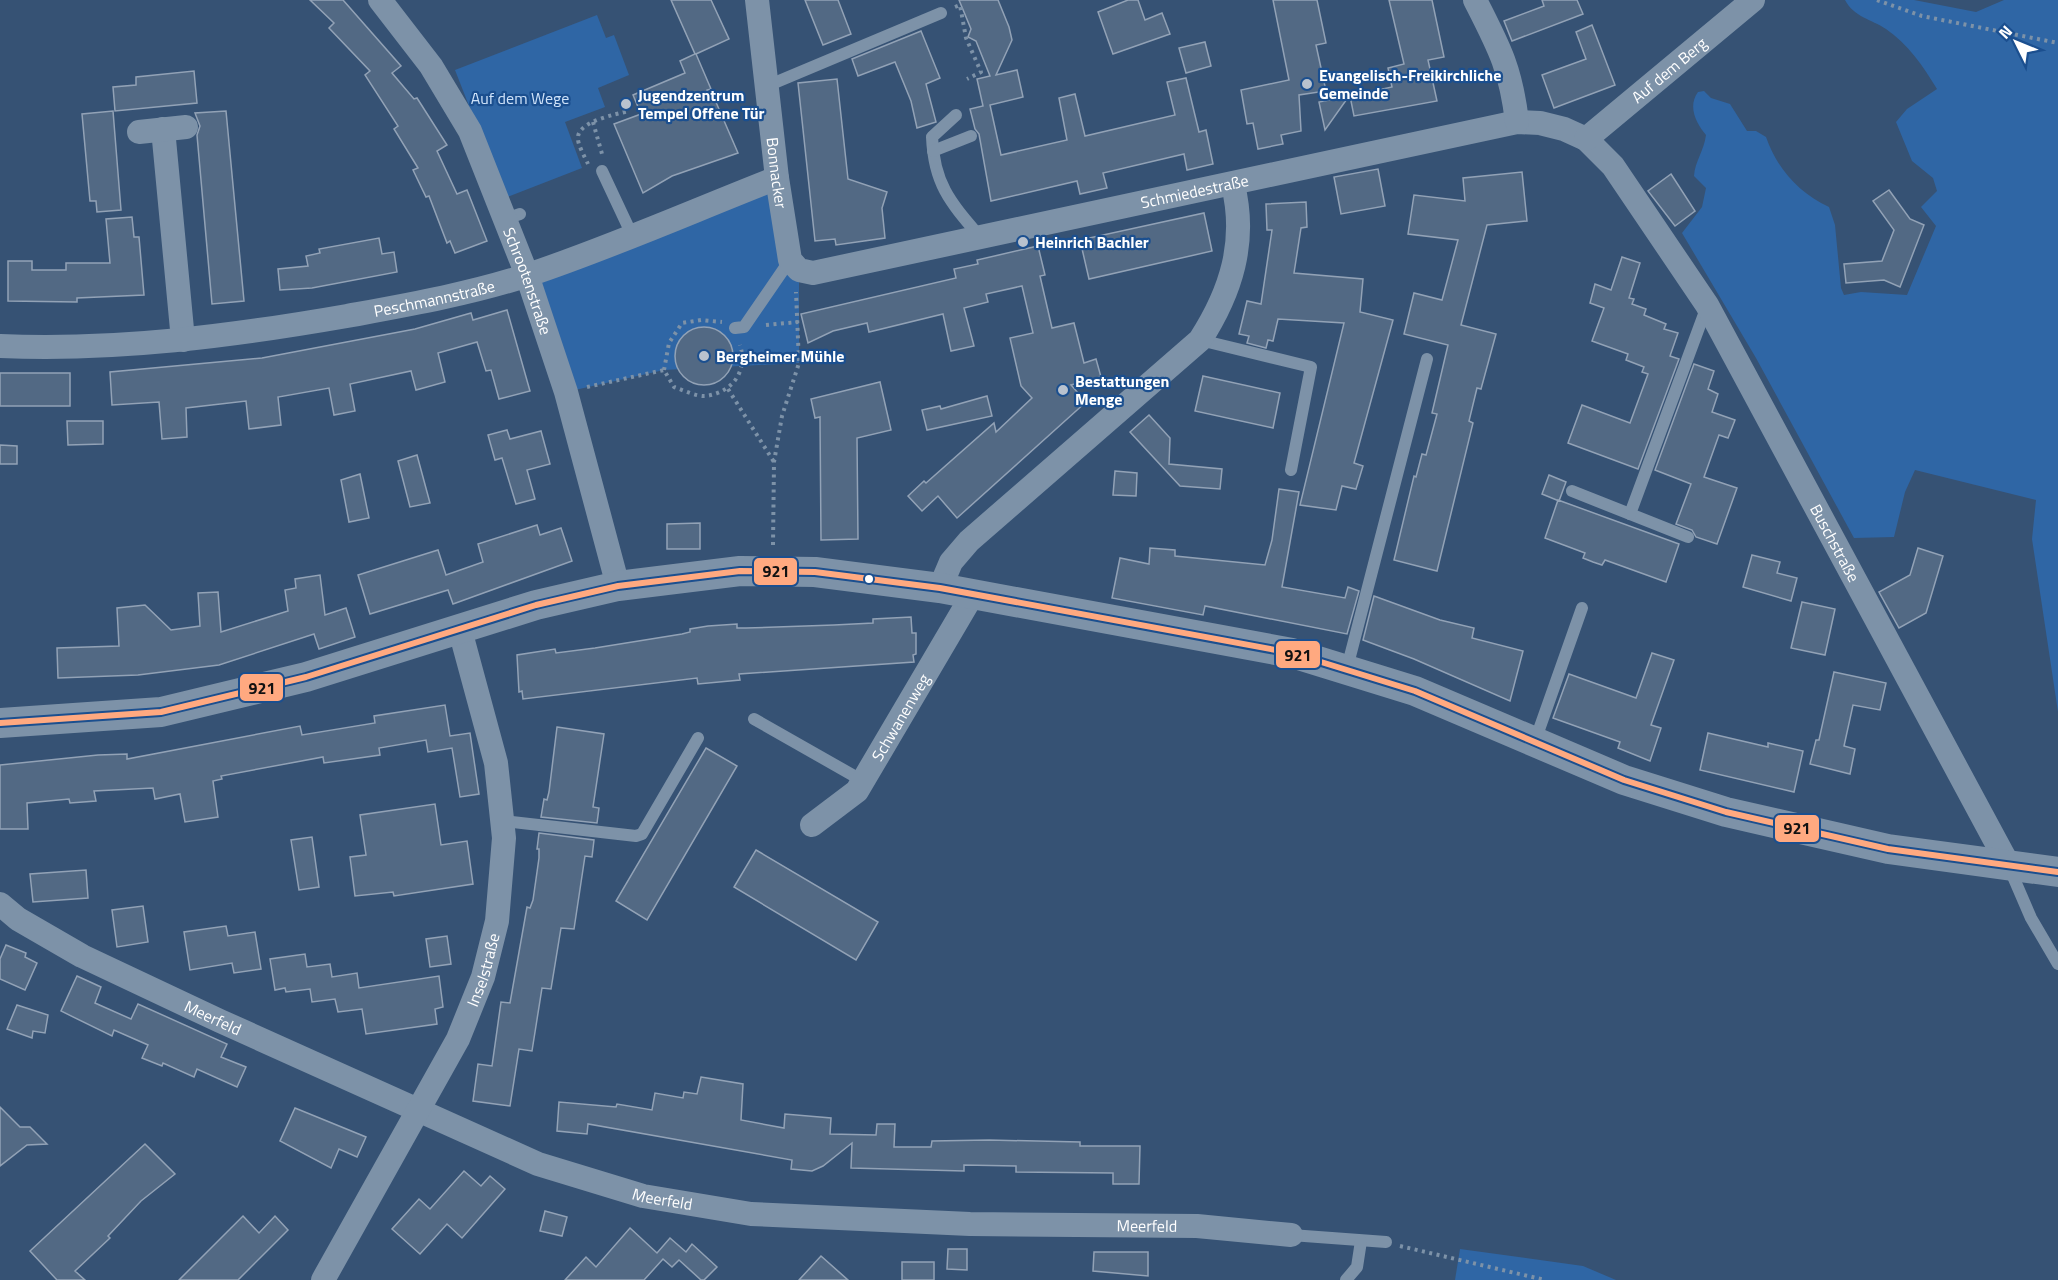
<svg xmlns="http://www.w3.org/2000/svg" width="2058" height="1280" viewBox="0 0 2058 1280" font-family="'Titillium Web',sans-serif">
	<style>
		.green { fill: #2f66a5 }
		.building { fill: #526984; stroke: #92a2b6; stroke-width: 1.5 }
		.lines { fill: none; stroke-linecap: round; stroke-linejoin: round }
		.path { stroke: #7d92a8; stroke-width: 4; stroke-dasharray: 3 4.5; stroke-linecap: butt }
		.service { stroke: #7d92a8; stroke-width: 12 }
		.minor { stroke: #7d92a8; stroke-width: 24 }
		.tertiary { stroke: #7d92a8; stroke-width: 30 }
		.bus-1-casing { stroke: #1b4f8f; stroke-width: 10 }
		.bus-1 { stroke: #ffa980; stroke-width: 6 }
		.poi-dot { fill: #b9c2ce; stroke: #1b4f8f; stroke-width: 2 }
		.bus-dot { fill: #fff; stroke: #1b4f8f; stroke-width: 2 }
		.labels { text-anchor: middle; stroke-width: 4.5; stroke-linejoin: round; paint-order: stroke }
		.street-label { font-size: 16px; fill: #fff; stroke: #1b4f8f }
		.poi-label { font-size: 16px; font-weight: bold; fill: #fff; stroke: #1b4f8f; text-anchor: start }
		.park-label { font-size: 16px; fill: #cfe3fa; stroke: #1b4f8f }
		.line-badge { stroke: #1b4f8f; stroke-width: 2 }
		.pale-badge-label { font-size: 16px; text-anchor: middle; font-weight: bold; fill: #111 }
	</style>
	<rect width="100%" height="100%" fill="#365274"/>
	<g class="green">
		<path d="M1845,0H1914L1976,12L2004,0H2058V712L2032,539L2036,500L1915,470L1905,492L1894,537L1854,538L1756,358L1682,233L1702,207L1706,188L1694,176C1695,161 1704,151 1706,135C1697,124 1687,107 1698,92L1704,91L1711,98L1730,104L1747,131H1756L1766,137C1777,169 1799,193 1829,207L1835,225L1841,288L1844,295L1861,292L1907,295L1936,226L1921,207L1937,191L1933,178L1912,161L1896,122L1907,109L1937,89C1923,66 1908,44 1886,29C1871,19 1854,17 1845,0Z"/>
		<path d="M597,15L606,38L614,35L629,75L598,88L605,107L565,122L582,168L505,198L455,70Z"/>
		<path d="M777,178L799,270V363L664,370L566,392L527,275Z"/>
		<path d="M1460,1249L1583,1266L1616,1280H1455Z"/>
	</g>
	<g class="building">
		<path d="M310,0H343L401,66L392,73L414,99L417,98L447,145L437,151L457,194L467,190L487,241L455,253L450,241L447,243L429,196L426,197L413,170L418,168L394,129L398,126L365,75L370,71L329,28L334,23Z"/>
		<path d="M671,0H711L729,39L696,54L711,89L707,90V93H712L738,153L672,176L643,193L614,124L641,114L633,95L685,73L680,61L695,54Z"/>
		<path d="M805,0H838L851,34L823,45Z"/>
		<path d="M959,0H998L1009,27L1012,40L996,75L1017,70L1023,97L990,105L1001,155L1067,140L1059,98L1075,94L1085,136L1175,115L1167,82L1186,78L1199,132L1206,130L1213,164L1187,170L1184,154L1103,173L1107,188L1080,194L1077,181L991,201L979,134L975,129L970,109L983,106L977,79L990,76L976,41L968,37L971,29Z"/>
		<path d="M1128,0H1138L1145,20L1162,13L1170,34L1113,54L1098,12Z"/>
		<path d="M1273,0H1317L1326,43L1316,45L1326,91L1299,95L1301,131L1281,135L1283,144L1258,149L1253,123L1247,124L1241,90L1289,80Z"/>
		<path d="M1389,0H1432L1444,57L1428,60L1437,101L1354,116L1350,96L1392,87L1388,68L1404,64Z"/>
		<path d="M1542,0H1577L1583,14L1512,41L1504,21L1544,6Z"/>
		<path d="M1592,25L1615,85L1554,108L1542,75L1586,59L1576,32Z"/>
		<path d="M921,31L940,78L926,84L936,122L917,128L911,101L895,62L858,76L852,59Z"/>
		<path d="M1205,42L1211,66L1186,73L1179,48Z"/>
		<path d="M194,71L197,103L115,111L113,87L136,85V77Z"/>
		<path d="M837,79L848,179L887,192L882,208L885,238L836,245L835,239L815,241L798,83Z"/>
		<path d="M1349,96L1325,130L1319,102Z"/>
		<path d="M113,111L121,210L97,212L96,201H90L82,114Z"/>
		<path d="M226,111L244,301L212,304L197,135L200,126L195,113Z"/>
		<path d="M1378,169L1385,206L1341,214L1334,177Z"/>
		<path d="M1522,172L1527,221L1487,225L1461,325L1496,334L1481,389L1477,388L1469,421L1473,423L1437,571L1394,560L1414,476L1416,477L1422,454L1426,455L1437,414L1432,413L1448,345L1404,334L1414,293L1442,300L1458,240L1408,234L1414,195L1465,201L1463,178Z"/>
		<path d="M1671,174L1695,211L1675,226L1648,191Z"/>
		<path d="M1889,190L1910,219L1924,225L1900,287L1884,280L1846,283L1844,264L1882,261L1894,230L1873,201Z"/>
		<path d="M1306,202L1307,227L1301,228L1294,273L1363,279L1360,312L1393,320L1354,463L1363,466L1356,489L1342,486L1336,510L1300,505L1344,323L1278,319L1273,341L1268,340L1266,348L1247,343L1249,336L1239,334L1247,301L1261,304L1272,230H1267L1266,204Z"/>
		<path d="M1204,213L1212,251L1089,279L1080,240Z"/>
		<path d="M132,217L134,237H139L144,295L77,298V302L8,301V261H32V270H66V263H110L106,219Z"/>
		<path d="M379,238L382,254L394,252L397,272L312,288L280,290L278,269L308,266L306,256L320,253L319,249Z"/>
		<path d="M1038,246L1045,275L1040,276L1052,328L1074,323L1084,363L1096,359L1101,377L1071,385L1086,402L957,518L938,496L922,511L908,496L924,481L926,483L994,423L996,432L1032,398L1021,386L1010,338L1033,333L1022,286L986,294L988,302L964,308L974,346L951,351L943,314L869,332L867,323L833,331L808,343L801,314L956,278L954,269L978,264L977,260Z"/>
		<path d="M1622,257L1640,263L1629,298L1634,299L1632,304L1646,309L1644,315L1666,324L1664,329L1678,333L1670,356L1679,359L1638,469L1568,443L1582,405L1630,423L1648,374L1642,372L1644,367L1626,360L1628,354L1592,341L1604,308L1590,303L1595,284L1611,290Z"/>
		<path d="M507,310L530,391L499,399L491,370L486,371L477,342L438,353L445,382L416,390L411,371L350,384L355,411L334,415L329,388L278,397L281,425L249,429L246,401L186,408L187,437L162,439L159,402L112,405L110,372L262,358L415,329L471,313L473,320Z"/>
		<circle cx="704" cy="356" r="29"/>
		<path d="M1694,364L1714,371L1708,389L1718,394L1712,412L1735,420L1728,438L1719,435L1704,477L1737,488L1717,544L1696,537L1692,530L1676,524L1691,484L1655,470Z"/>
		<rect x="0" y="373" width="70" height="33"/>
		<path d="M1203,376L1280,393L1273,428L1195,411Z"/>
		<path d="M880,382L891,430L857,438L858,539L821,540L820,417L815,418L811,399Z"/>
		<path d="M987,396L992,416L927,430L922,410L940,406L941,409Z"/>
		<path d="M1149,415L1170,438L1169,464L1222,469L1220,489L1180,486L1130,432Z"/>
		<path d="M67,421H103V444L68,445Z"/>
		<path d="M507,430L510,439L541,431L550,464L527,470L535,499L516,504L502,458L495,460L488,435Z"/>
		<path d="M0,445L17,446V464H0Z"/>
		<path d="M417,455L430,503L410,507L398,461Z"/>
		<path d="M1115,471L1137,473L1136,496L1113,495Z"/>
		<path d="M360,474L369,518L349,522L341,480Z"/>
		<path d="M1549,475L1566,482L1559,501L1542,494Z"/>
		<path d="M1279,489L1299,492L1282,587L1345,598L1348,587L1359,591L1347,634L1205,606L1203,615L1112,598L1120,558L1149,564L1150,548L1175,550V556L1265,565L1272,540Z"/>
		<path d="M1558,500L1679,544L1666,582L1605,560L1602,565L1593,562L1583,558L1585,553L1545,538Z"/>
		<path d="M700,523V549H667V524Z"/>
		<path d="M537,525L540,535L561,528L572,561L453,604L448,590L370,614L358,575L438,550L446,575L483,562L478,544Z"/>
		<path d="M1918,548L1943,556L1926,613L1899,628L1879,592L1910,575Z"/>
		<path d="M1752,555L1780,562L1777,573L1797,578L1791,601L1743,587Z"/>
		<path d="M320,575L325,615L346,608L355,637L319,649L314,634L219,665L138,675L58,678L57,648L119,646L117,608L145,605L171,630L200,626L198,593L218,592L221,632L288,611L285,590L296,588L295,579Z"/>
		<path d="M1374,596L1440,620L1474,628L1472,638L1523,651L1510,701L1414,659L1363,640Z"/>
		<path d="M1802,602L1835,609L1825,655L1791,648Z"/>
		<path d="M911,617L912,633H916V654L913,655L914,662L739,674L740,680L698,684L697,678L523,699L522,691L519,692L517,655L555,649L556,653L595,648L682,634L690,632V629L708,626L737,624V628H746L834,625L873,623V619Z"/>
		<path d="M1652,653L1674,660L1651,725L1661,728L1650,761L1618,748L1620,742L1553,718L1569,674L1636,698Z"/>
		<path d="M1834,672L1886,683L1880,710L1853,705L1844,746L1855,749L1850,774L1810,764L1816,740H1819Z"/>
		<path d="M445,705L450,736L470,733L479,794L460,797L452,748L428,752L426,740L379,748L380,755L324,763L323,757L221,776L222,779L213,781L218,817L185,822L180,794L155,799L153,788L94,791L96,801L70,803L69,799L27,803L28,829H0V765L98,755L127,754V759L300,726L302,735L375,723L374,716Z"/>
		<path d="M557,727L604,734L593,807L599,808L597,823L541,817L544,799L547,800L549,792Z"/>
		<path d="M1708,733L1768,747V743L1803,751L1794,792L1700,770Z"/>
		<path d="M706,748L737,766L647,920L616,901Z"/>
		<path d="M435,804L441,845L467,841L473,884L394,896L393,892L355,896L350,857L366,855L360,815Z"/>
		<path d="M539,833L594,840L592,857L585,856L574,929L561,928L551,989L542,988L532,1051L519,1049L510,1106L473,1101L478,1064L492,1066L501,1002L510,1003L527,907L530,908L533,900L539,858V849H537Z"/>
		<path d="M312,837L319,887L299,890L291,840Z"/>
		<path d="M756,850L878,922L856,960L734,887Z"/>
		<path d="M86,870L88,898L33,902L30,874Z"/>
		<path d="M143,906L148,942L117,947L112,910Z"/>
		<path d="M226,926L228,936L255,932L261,969L234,973L232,963L190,970L184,932Z"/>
		<path d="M447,936L451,964L430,967L426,939Z"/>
		<path d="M6,945L26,953L25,957L37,963L25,990L0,979V959Z"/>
		<path d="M305,954L307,967L330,964L332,977L357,973L359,988L439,976L443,1007L435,1009L437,1024L366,1034L362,1009L338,1012L335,999L312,1002L310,989L286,992L285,988L275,990L270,959Z"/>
		<path d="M77,976L101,987L95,1003L131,1019L138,1004L227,1044L221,1057L246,1067L237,1087L197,1069L194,1077L163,1063L162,1066L142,1058L148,1045L114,1030L112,1036L61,1011Z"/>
		<path d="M17,1005L48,1015L45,1033L33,1031L32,1038L7,1029Z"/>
		<path d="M701,1077L743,1084L741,1120L784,1128L785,1114L831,1118L830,1134L876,1135L877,1124H895L894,1147H931L932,1141L989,1140L1080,1142V1146H1140L1139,1184H1113V1173L1016,1172V1166L964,1165V1171L851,1168L852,1143L823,1166L812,1171L791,1169L792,1160L588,1124L587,1134L557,1131L559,1102L616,1107L617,1104L652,1110L655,1093L683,1098L684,1092L697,1094Z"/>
		<path d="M0,1107L20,1127H30L47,1144L27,1145L0,1166Z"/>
		<path d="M295,1108L366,1137L357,1157L339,1149L331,1168L280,1141Z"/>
		<path d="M145,1144L175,1174L141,1201L108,1236L110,1238L75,1271L85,1280H57L30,1251Z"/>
		<path d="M464,1171L481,1186L490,1176L505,1189L462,1238L447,1224L420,1254L392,1229L419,1199L430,1209Z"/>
		<path d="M545,1211L567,1217L562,1236L540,1231Z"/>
		<path d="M243,1216L259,1233L275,1216L288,1230L238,1280H179Z"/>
		<path d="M630,1228L657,1253L670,1238L686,1252L692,1244L717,1267L704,1280H701L679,1260L672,1267L663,1259L644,1280H565L586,1257L596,1267Z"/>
		<path d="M948,1249H967V1270L947,1269Z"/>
		<path d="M1094,1252H1148V1276L1093,1271Z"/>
		<path d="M821,1256L848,1280H799Z"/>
		<rect x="902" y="1262" width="32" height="18"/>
	</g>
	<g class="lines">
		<g class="path">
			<path d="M1877,0L1922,16L2058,43"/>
			<path d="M955,7L960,5L966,38L981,72L967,79"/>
			<path d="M593,122L602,154"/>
			<path d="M588,164C585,157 577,144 578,137C579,121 617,114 629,111"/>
			<path d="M766,325L798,322"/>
			<path d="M664,370L669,343L682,323L701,320L722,322"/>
			<path d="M587,387L664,370L674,387C683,390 697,397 706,396C733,392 748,371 740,345"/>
			<path d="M728,389L774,462"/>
			<path d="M773,545L774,462L782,416L799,363L796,292"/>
			<path d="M1400,1246L1545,1280"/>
		</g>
		<g class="service">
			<path d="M767,86L941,13"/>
			<path d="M956,115L932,137C934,185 951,203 981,238"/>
			<path d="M933,151L971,136"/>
			<path d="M602,171L632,235"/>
			<path d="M505,219L520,214"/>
			<path d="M735,328L744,327L790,260"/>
			<path d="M1200,340L1311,367L1291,470"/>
			<path d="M1572,491L1688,537"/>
			<path d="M1630,514L1707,306"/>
			<path d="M1347,668L1427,359"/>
			<path d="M754,719L863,781"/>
			<path d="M1535,741L1582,608"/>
			<path d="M503,821L636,836L642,834L698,738"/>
			<path d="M2009,867L2031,918L2058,964"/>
			<path d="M1291,1235L1386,1242"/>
			<path d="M1346,1280L1357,1267L1361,1241"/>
		</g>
		<g class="minor">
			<path id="s1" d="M380,0L431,66L470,131L527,275L566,392L618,586"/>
			<path id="s2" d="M757,0L777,178L790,260L799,270L813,273L1517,122L1540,123L1564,129L1586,139L1613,166L1707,305L2009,866"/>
			<path d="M1475,0C1499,47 1511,69 1517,122"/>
			<path d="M163,129L183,340"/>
			<path d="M139,132L186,127"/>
			<path id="s3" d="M1586,139L1753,0"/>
			<path id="s4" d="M0,346C117,351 232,336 347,316C407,305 470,294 528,275C612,247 695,210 777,178"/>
			<path d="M940,588L951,562L969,541L1200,340C1231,292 1247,242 1233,185"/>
			<path id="s5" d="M812,825L857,791L973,594"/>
			<path id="s6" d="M0,904L18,919L82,956L220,1021L538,1164L643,1196L751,1214L970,1224L1197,1226L1291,1235"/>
			<path id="s7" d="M323,1280L458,1039L483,977L497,921L504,838L496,763L460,630"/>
		</g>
		<path class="tertiary" d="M0,723L161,712L306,677L536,605L618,586L740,571L815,572L940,588L1292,653L1415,691L1624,780L1726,812L1888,849L2058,872"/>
		<g class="bus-1-casing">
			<path id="bus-1" d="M0,723L161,712L306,677L536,605L618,586L740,571L815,572L940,588L1292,653L1415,691L1624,780L1726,812L1888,849L2058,872"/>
		</g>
		<use href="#bus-1" class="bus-1"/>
	</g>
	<g class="poi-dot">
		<circle cx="1307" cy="84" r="6"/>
		<circle cx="626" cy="104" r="6"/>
		<circle cx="1023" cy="242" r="6"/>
		<circle cx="704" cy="356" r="6"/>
		<circle cx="1063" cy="390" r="6"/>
	</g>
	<circle class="bus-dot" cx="869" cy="579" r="5"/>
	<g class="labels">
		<g class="street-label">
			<text dy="6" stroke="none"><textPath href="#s3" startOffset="108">Auf dem Berg</textPath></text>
			<text dy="6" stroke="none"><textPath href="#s2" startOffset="174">Bonnacker</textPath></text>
			<text dy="6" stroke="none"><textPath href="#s2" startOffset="680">Schmiedestraße</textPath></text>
			<text dy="6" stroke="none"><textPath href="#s1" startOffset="320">Schrootenstraße</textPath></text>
			<text dy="6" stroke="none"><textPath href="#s4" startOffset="438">Peschmannstraße</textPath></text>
			<text dy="6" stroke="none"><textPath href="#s2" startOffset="1558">Buschstraße</textPath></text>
			<text dy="6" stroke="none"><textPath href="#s5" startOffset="142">Schwanenweg</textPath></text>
			<text dy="6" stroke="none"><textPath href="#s7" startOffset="350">Inselstraße</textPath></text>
			<text dy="6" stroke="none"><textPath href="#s6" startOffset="242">Meerfeld</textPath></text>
			<text dy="6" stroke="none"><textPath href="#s6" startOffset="728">Meerfeld</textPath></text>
			<text dy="6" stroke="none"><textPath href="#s6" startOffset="1214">Meerfeld</textPath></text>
		</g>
		<g class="poi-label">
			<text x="1319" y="81">Evangelisch-Freikirchliche<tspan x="1319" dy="18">Gemeinde</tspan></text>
			<text x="638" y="101">Jugendzentrum<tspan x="638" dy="18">Tempel Offene Tür</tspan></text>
			<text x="1035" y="248">Heinrich Bachler</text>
			<text x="716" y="362">Bergheimer Mühle</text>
			<text x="1075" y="387">Bestattungen<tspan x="1075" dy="18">Menge</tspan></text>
		</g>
		<g class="park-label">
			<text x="520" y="104">Auf dem Wege</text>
		</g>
	</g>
	<g class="line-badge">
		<rect x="753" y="557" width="45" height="29" rx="6" fill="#ffa980"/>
		<rect x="1275" y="640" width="46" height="29" rx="6" fill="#ffa980"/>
		<rect x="239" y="673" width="45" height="29" rx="6" fill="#ffa980"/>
		<rect x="1774" y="814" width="46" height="29" rx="6" fill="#ffa980"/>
	</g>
	<g class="pale-badge-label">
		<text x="776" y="577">921</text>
		<text x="1298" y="661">921</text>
		<text x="262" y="694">921</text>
		<text x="1797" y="834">921</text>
	</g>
	<g transform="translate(2016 42) rotate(313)" stroke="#1b4f8f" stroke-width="4.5" paint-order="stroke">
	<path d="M0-4.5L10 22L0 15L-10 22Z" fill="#ffffff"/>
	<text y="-9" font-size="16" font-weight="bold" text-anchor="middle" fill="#ffffff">N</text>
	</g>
</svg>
